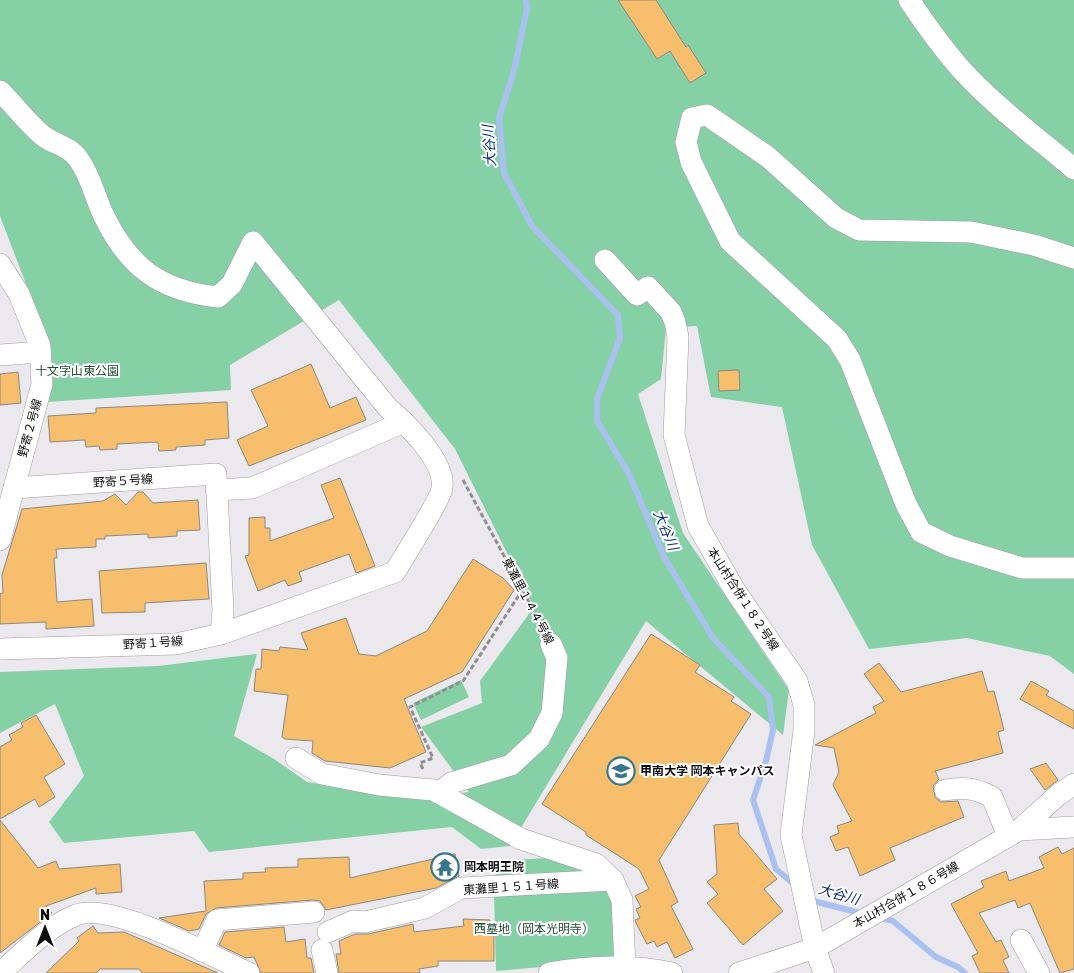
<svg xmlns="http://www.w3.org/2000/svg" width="1074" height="973" viewBox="0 0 1074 973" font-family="Rubik,'Noto Sans JP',sans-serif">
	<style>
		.green { fill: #86d0a6 }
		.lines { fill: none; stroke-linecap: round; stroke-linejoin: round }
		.stream { stroke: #aac1f0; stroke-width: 6 }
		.building { fill: #f7bf6d; stroke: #8b8782 }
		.minor-casing { stroke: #9e9ba1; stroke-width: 22 }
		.path { stroke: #918f93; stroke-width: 3; stroke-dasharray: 5 2.5; stroke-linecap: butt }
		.minor { stroke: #fff; stroke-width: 21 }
		.labels { text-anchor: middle; stroke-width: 4; stroke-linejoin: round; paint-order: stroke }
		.park-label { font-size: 12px; fill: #214934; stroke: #fff }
		.street-label { font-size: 12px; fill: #0e0d0f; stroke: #fff }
		.poi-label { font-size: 12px; font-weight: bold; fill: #0e0d0f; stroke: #fff; text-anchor: start }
		.water-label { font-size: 14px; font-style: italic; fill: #0e3086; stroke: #fff }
	</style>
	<rect width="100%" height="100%" fill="#ebe8ee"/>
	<g class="green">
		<path d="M0,0H1074V674L1050,656L967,638L869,649L812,545L782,407L711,397L697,326L666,328L661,379L638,394L683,533L789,690L783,735L646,621L510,846L481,849L452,827L209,852L194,831L64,843L49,822L84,776L55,704L0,733V672L158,666L257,654L234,736L274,759L307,782L412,799L469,792L421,727L482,703L480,681L534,607L455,449L339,300L230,365L231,390L47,402L49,344L0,216Z"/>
		<path d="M461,680L469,697L421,720L413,703Z"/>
		<path d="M568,857L600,876L495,883L496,861Z"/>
		<path d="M608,885L618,904L619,960L496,971L494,893Z"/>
	</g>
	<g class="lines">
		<g class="stream">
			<path d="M526,0L527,9L514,71L499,118L504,173L532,226L618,315L620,338L597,399V421L629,474L664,557L713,638L769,697L773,730L766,761L753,800L776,869L796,886"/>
			<path d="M809,898L813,901L864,914"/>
			<path d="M878,917L893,921L936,957L958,967L965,973"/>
		</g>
	</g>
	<g class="building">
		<path d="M618,0H656L686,47L688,45L706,73L690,83L670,51L657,59Z"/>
		<path d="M311,364L330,408L356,397L366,420L249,466L237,440L268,426L251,390Z"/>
		<path d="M739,370L740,390L719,391L718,371Z"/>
		<path d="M18,372L21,403L0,405V374Z"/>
		<path d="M227,402L229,438L205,440V445L176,447V450L159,451L158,442L117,444V449L100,450L99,446L86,447L85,440L50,442L48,416L96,413V408Z"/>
		<path d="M340,478L375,566L356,573L349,554L299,572L302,581L288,586L285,580L258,591L245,556L249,555V518L265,517V528H270V541L334,518L321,485Z"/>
		<path d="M138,492H143L153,503L198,500L200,530L177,531V536L148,538V534L105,536V539H96V547L56,549L57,558H54L57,602L92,599L94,626L46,629V622L0,624V594L3,593L2,575L22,509L103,501L115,494L126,505Z"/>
		<path d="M473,559L503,578L514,590L462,672L404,699L426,752L390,768L325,761L312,753L313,741L285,739L282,737L288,695L254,691L256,669H261L262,649L279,651L280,647L308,650L301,633L346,618L359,654L376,656L427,631Z"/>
		<path d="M206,563L209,599L145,603V612L102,613L99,571Z"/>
		<path d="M651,634L700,665L695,672L734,697L731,701L751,714L659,860L678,902L671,906L693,949L675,958L667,942L657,947L654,941L647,944L636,923L635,920L640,918L636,909L641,907L635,896L649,889L639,869L586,835V832L542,804Z"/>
		<path d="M879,663L901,692L982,671L988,692L994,691L1004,730L998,732L1003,753L935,771L939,779L933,786L935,797L941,802L958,801L964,817L890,848L895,860L860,876L848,847L836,851L830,837L839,833L837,826L852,821L833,785L839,772L834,748L815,745L876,713L873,707L884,701L864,674Z"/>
		<path d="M1031,681L1049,691L1046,695L1074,711V729L1020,699Z"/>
		<path d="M36,715L65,764L44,777L55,797L39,807L35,799L0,819V747L12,740L9,735L23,727L21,723Z"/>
		<path d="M1046,763L1058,780L1045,790L1030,769Z"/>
		<path d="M0,820L38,868L56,861L59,869L120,864L122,892L96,894V888L46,906L52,913L0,953Z"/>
		<path d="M738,823L739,834L777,879L764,889L783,911L743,945L707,903L718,894L707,882L717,874L714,825Z"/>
		<path d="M1058,847L1062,854L1074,848V969L1060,973L1030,903L1018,908L1015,900L979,913L996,942L1001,940L1009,957L1003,960L1009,973H980L972,956L978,953L951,904L984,887L981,881L1006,871L1009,881L1044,868L1039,857Z"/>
		<path d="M455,854L459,876L436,888L326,910L320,901L313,900L216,908L206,914L199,929L189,931L159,918L206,911L204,881L243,879V873L266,872L265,868L298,867V859L349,857L350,878Z"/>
		<path d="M463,919L490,920V924H494V961H438V966L419,969L420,973H339L336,954H341L339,941L355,934H368L413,924L414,932L464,926Z"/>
		<path d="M93,926L98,933L124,932L218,973H142L139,969H100L96,973H46L79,941L77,938Z"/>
		<path d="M284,927L286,942L305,939L307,958H311L314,973H261L254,957L246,958L219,945L225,932Z"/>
	</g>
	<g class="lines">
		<g class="minor-casing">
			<g id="minor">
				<path d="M909,0C925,24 941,46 959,67C993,105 1035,136 1074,169"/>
				<path d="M0,91C14,105 27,122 42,135C54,145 69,145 79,160C91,176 95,198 104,216C129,268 161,291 218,297L232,284L253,242L388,408C407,424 446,462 442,488C441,499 403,558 395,572L221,634L176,644L0,649"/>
				<path d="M1074,258L1034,245L971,232L859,230L836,218L768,157L707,115L692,118L686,142L691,162L730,241L837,339L850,360L906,504L921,532L950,546L1022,568H1074"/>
				<path d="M605,260L637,295L648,287L671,312L675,322L678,337L674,435L698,526L734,589L797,681L804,705V730L791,835L815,948L824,973"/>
				<path d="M0,264L19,294L40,346L42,384L0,540"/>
				<path d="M0,355L40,352"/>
				<path d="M14,488L216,474L223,610L221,634"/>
				<path d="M216,490L252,488L404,422"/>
				<path d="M551,644L557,658L552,713L539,739L511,765L451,783L439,793L521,839L596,864L613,880L622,900L625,967"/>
				<path d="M296,758L322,774L379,785L433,790L439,793"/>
				<path d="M945,790C964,787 975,788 992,797L1008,836"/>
				<path d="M1019,830L1058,795L1074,784"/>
				<path d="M328,932L353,921L365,922L425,908L461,888L613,880"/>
				<path d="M1021,940L1039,973"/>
				<path d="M322,950L327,973"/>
				<path d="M202,951L217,920L314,912"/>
				<path d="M0,973C24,952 47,927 76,915C112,901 213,957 249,973"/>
				<path d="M549,973C591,966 630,964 672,973"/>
				<path d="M739,973L815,948L1019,830L1074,827"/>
			</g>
		</g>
		<g class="path">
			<path d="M463,480L542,626"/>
			<path d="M423,769L420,763L433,758L410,707L463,681L523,589"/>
		</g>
		<use href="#minor" class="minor"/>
	</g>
	<defs>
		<g id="university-ring" transform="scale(1.4375)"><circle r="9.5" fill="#fff" stroke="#38768c" stroke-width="1.5"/><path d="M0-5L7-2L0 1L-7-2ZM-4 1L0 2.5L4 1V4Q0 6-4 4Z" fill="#38768c"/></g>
		<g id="temple-ring" transform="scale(1.4375)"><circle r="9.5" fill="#fff" stroke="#38768c" stroke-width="1.5"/><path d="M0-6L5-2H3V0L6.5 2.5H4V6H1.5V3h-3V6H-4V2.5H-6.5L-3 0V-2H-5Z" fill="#38768c"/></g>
	</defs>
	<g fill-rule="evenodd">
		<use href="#university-ring" x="621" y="771"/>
		<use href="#temple-ring" x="445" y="867"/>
	</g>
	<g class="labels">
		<g class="park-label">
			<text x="77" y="375">十文字山東公園</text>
			<text x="534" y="933">西墓地（岡本光明寺）</text>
		</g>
		<g class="street-label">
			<text transform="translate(30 428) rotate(-75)" y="4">野寄２号線</text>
			<text transform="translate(123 481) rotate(-4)" y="4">野寄５号線</text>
			<text transform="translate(743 599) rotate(57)" y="4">本山村合併１８２号線</text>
			<text transform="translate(528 601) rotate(62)" y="4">東灘里１４４号線</text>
			<text transform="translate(153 643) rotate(-4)" y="4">野寄１号線</text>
			<text transform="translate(511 887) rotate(-4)" y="4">東灘里１５１号線</text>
			<text transform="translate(906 895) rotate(-30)" y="4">本山村合併１８６号線</text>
		</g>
		<g class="poi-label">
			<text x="640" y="775">甲南大学 岡本キャンパス</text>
			<text x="464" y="871">岡本明王院</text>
		</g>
		<g class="water-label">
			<text transform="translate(489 146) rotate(-94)" y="5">大谷川</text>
			<text transform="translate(666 530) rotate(67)" y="5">大谷川</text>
			<text transform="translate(839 894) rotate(16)" y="5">大谷川</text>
		</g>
	</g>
	<g transform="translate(45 928)" stroke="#ffffff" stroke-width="4" paint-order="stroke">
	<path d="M0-4L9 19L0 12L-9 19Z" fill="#0e0d0f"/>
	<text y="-8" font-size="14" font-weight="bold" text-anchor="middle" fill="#0e0d0f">N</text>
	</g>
</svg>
